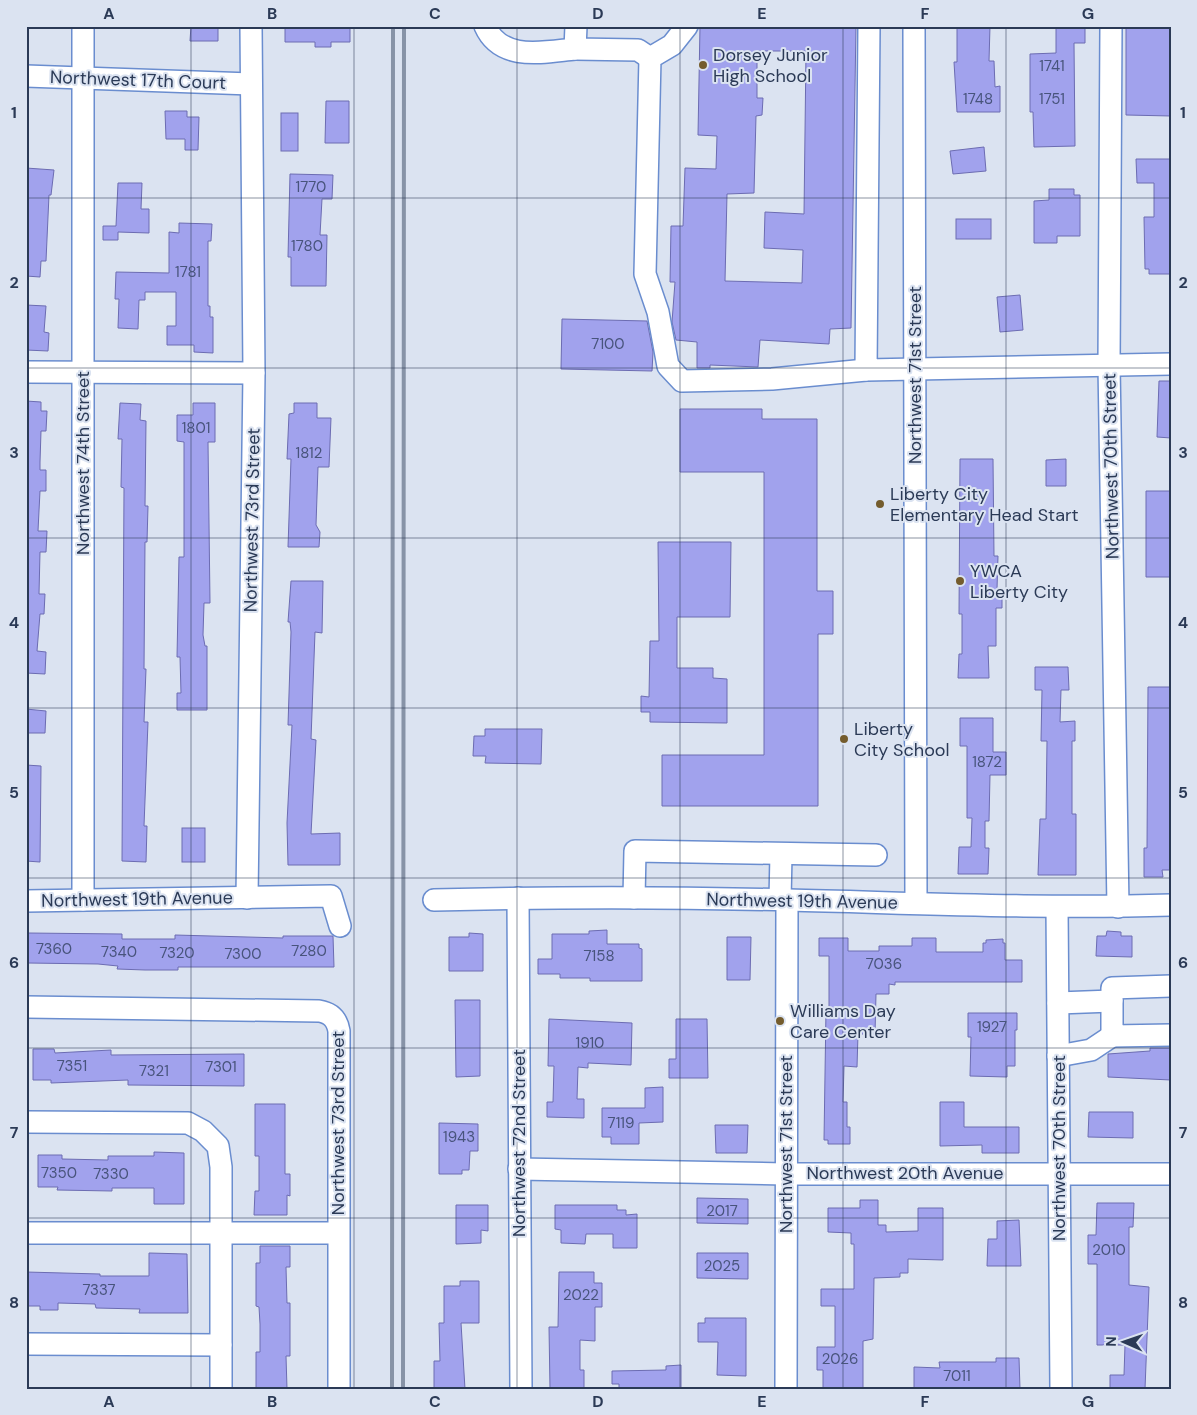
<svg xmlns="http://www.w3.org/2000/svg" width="1197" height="1415" viewBox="0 0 1197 1415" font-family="'DM Sans',sans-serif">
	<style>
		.building { fill: #a1a2ed; stroke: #6c6cb2; fill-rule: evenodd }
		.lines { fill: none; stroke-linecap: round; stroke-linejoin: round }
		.minor-casing { stroke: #6a8dcf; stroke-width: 24 }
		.minor { stroke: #fff; stroke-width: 21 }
		.rail { stroke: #8793a7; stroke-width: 4 }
		.grid { fill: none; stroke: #2b3a56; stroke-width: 1; stroke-opacity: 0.55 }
		.poi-dot { fill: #745c2d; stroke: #dbe3f1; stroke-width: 2 }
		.labels { text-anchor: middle; stroke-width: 4; stroke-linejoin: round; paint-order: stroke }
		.number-label { font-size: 15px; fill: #48547c }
		.poi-label { font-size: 18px; fill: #2b3a56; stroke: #dbe3f1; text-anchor: start }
		.street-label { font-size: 18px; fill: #2b3a56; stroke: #dbe3f1 }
		.neatline { fill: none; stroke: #2b3a56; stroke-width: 2 }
		.grid-label { font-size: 16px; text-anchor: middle; font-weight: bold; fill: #2b3a56 }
	</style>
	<rect width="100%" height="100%" fill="#dbe3f1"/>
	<g class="building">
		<path d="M191,26H218V41H190Z"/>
		<path d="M285,26H350V42H331V47H315V42H285Z"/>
		<path d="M700,26H856L851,328L830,329L829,344L760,340L758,367L710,365V368H697V342L676,340L672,322L675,282H670L671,226H683L685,168L716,169L717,136L698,135ZM757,51H806L804,214L765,212L764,248L803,250L802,283L725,281L727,194L754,193L756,116L762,115L763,98H757Z"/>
		<path d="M957,26H990L989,61H994L995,87L1000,86V112H957L954,62H957Z"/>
		<path d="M1056,26H1085V43H1074L1075,146L1034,147L1033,112H1030V54L1056,53Z"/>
		<path d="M1126,26H1171V116L1126,115Z"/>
		<path d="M326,101H349V143H325Z"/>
		<path d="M165,111H187V117H199L198,150H185V139H166Z"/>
		<rect x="281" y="113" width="17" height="38"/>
		<path d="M984,147L986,171L953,174L950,151Z"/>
		<path d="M1136,159H1171V274H1149V269H1145L1144,217H1154V183H1137Z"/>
		<path d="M26,168L54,170L51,195H49L46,261H41L40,277L26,276Z"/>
		<path d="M290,174L333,175L332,199H322L320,235H327L326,286H291V257H288Z"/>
		<path d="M118,183H142L141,209H149V233L118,232V240H103V226H116Z"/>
		<path d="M1049,189H1074V195H1080V236H1057V243H1034V201L1049,200Z"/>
		<rect x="956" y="219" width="35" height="20"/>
		<path d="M179,223L212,224L211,241H208V306H210V317H213V353L194,352V345H167V326H176V292H145V300H139L138,329L118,328L119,299H115L116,272L169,273V232L179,233Z"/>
		<path d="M1020,295L1023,330L1000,332L997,297Z"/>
		<path d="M26,305L46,306L44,332L49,333L48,351L26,350Z"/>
		<path d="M562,319L647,321L653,352L652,371L561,369Z"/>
		<path d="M1159,381H1171V438L1157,437Z"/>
		<path d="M26,401L41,402V411H47L46,431H41L40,462V470H46V491H40L38,531H47L46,552H40L39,594H45L44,614H40L37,651L46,652L45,674L26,673Z"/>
		<path d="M120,403L141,404L140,420L146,421L145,506H148L147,542H145L144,669H146L144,722H148L144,826H147L146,862L122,861L124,488L121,487L122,439H118Z"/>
		<path d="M193,403H215V442H208L210,603H204L203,635L205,646H207V710H177V693H181L180,657H177L179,557H184V442L177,441V415H193Z"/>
		<path d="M294,403H317V418H331L329,467H318L316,525L320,532L319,547H288L291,459H287L289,414L294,413Z"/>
		<path d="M680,409H762V419H817V591H833V634H818V806H662V755H764V472H680Z"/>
		<path d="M960,459H993L994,556H998L997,589L999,593H1002V608H996V646H988L989,678H958L959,654H962V614H959Z"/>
		<path d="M1066,459V486H1046V460Z"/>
		<path d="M1146,491H1171L1170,577H1146Z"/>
		<path d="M658,542H731L730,617H677V668H713V678L727,679V723L650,722V712H641V696L649,697L650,641H659Z"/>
		<path d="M291,581H323L322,633L315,632L311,739L316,740L311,834L340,833V865H288L287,823L292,725H288L291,632L290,622H288Z"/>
		<path d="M1035,667H1068L1069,690H1061L1060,722L1075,721V741H1072V814H1076V875H1038L1040,819H1046L1047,741H1041L1042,690H1035Z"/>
		<path d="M1148,687H1171V870H1162L1163,877H1144V848H1147Z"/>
		<path d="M26,709L46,711L45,733H26Z"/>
		<path d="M960,718H993V752H1006V775H990L989,821H985V848H989L988,874H958L959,847H971L972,818H967V746H960Z"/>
		<path d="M485,729H542L541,764L485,763L486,756H473L474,736H485Z"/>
		<path d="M26,765L41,766L40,862L26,861Z"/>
		<rect x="182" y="828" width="23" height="34"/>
		<path d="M607,930V944H639V948L642,949V981H590V978H560V974H538V959H552V934H589V931Z"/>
		<path d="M1107,931L1121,932V936H1132V957L1096,956L1097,936H1106Z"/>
		<path d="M28,933L122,934V939H175V935L283,938V936H333L334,967H178V970H145L117,969L118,966L98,964L28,963Z"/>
		<path d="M469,933L483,934V971H449V937H469Z"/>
		<path d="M727,937H751L750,980H727Z"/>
		<path d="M819,938H848V951H879V946H912V938H936V952H983V943H986V940L1003,939V943H1005V960H1022V982H895V985L889,984V994H876L875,1034H858L857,1067L844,1066L843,1102H847V1127H850V1144H828V1140H824L826,1009H829V956H819Z"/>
		<path d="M455,1000H480V1076L456,1077Z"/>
		<path d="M968,1013H1017V1030H1015V1066H1007V1077L970,1076L971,1037H968Z"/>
		<path d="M549,1019L632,1023L631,1065L588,1063V1068L578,1067L577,1099H584V1118L547,1117V1102H553L554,1066H548Z"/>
		<path d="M676,1019H707L708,1078H669V1059H676Z"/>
		<path d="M1150,1048H1171V1080L1108,1077V1054L1150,1051Z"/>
		<path d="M33,1049H54L55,1053L111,1050V1055L244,1054V1086L128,1085V1080L51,1083V1080H33Z"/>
		<path d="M663,1087V1122L639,1123V1144H611V1137H602V1108H645V1088Z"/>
		<path d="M940,1102H964V1127H1019V1153H982V1145L940,1146Z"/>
		<path d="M255,1104H285V1174H290V1196L287,1195V1215H254L255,1191H259V1156H255Z"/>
		<path d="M1089,1112H1133V1138L1088,1137Z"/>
		<path d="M439,1123L478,1124V1151H470L469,1170H462V1174H439Z"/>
		<path d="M715,1125H748L747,1153H716Z"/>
		<path d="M154,1152L184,1153V1204H154V1188H112V1191L57,1190L58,1187H38V1155H62V1159L108,1160V1156H154Z"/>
		<path d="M697,1198L748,1199V1224L697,1223Z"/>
		<path d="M860,1200H878V1225H886V1232L918,1231V1208H943V1260L908,1259V1273H900V1277L874,1278L873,1339L863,1341V1389H823V1370H817V1347H835V1306H821V1289H854V1244H851V1233L828,1232V1208H860Z"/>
		<path d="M1097,1203H1134L1133,1227H1129V1285L1149,1287L1145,1389H1110V1375H1124L1125,1345H1097V1264H1088V1235H1096Z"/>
		<path d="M456,1205H488V1231L481,1230V1243L456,1244Z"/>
		<path d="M555,1205H617V1210H626V1215L637,1214V1248H613V1234H586L585,1244L561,1243V1230L555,1229Z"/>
		<path d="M1019,1220L1021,1266H987L988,1239H997V1221Z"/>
		<path d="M260,1246H290V1267H286L287,1303H290V1356H286L287,1389H256V1352H260V1324L259,1307L256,1306V1263H260Z"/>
		<path d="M149,1253L187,1254L188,1313H139L140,1309L96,1308L95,1304L58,1303V1310H40V1306H26V1272L100,1274V1276H149Z"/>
		<path d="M697,1253H748V1279L697,1278Z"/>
		<path d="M559,1272H594V1283H602V1307H595V1341L580,1340V1370H584V1389H550L549,1327H558Z"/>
		<path d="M460,1281H479V1323H461L465,1389H434V1361H440L439,1323H444V1286H460Z"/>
		<path d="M705,1318H746V1376L717,1375L718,1342H698V1323H705Z"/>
		<path d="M996,1358H1019L1020,1389H914V1367L940,1368L939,1362H996Z"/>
		<path d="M681,1365V1389H619V1384H612V1371L666,1370V1366Z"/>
	</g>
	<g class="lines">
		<g class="minor-casing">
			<g id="minor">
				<path d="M83,26V900"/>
				<path d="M485,26C501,62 543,52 575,49"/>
				<path d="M576,26L575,49L638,50L650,58"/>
				<path d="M687,26L672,45L650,58L645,274L658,312L668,366L682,381L772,379L866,370"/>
				<path d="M869,26L866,370L1171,364"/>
				<path d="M914,26L916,903"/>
				<path d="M1111,26L1109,365L1118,907"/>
				<path d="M26,76L251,84"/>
				<path d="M26,372L254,373"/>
				<path d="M247,898L254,373L251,26"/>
				<path d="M518,898L521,1389"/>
				<path d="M634,898L635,851L876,855"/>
				<path d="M434,900C552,897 671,897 789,900C916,903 1043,909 1171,905"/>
				<path d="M780,900L781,854"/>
				<path d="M26,901L331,896L340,926"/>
				<path d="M1057,908L1061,1389"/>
				<path d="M1171,986L1112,988V1036L1171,1035"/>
				<path d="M1058,1003L1112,1001"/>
				<path d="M26,1007L319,1011C331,1013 337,1019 339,1031V1389"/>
				<path d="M1058,1056L1091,1050L1112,1036"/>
				<path d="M26,1122L188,1123L203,1131L218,1146L221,1167V1389"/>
				<path d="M519,1169L785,1174H1171"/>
				<path d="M26,1233H338"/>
				<path d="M26,1344L221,1345"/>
				<path d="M786,1389L787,900"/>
			</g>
		</g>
		<use href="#minor" class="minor"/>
		<g class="rail">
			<path d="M392,1389L393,26"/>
			<path d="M403,1389L404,26"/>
		</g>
	</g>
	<path class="grid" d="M191,26V1389M354,26V1389M517,26V1389M680,26V1389M843,26V1389M1006,26V1389M26,198H1171M26,368H1171M26,538H1171M26,708H1171M26,878H1171M26,1048H1171M26,1218H1171"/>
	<g class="poi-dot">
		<circle cx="703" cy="65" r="5"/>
		<circle cx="880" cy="504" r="5"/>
		<circle cx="960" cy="581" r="5"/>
		<circle cx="844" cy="739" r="5"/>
		<circle cx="780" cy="1021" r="5"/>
	</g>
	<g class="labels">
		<g class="number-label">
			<text x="1052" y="71">1741</text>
			<text x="978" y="104">1748</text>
			<text x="1052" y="104">1751</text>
			<text x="311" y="192">1770</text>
			<text x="307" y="251">1780</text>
			<text x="188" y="277">1781</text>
			<text x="608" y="349">7100</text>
			<text x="196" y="433">1801</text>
			<text x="309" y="458">1812</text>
			<text x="987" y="767">1872</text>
			<text x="54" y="954">7360</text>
			<text x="309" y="956">7280</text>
			<text x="119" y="957">7340</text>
			<text x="177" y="958">7320</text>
			<text x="243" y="959">7300</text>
			<text x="599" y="961">7158</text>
			<text x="884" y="969">7036</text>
			<text x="992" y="1032">1927</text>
			<text x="590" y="1048">1910</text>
			<text x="72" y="1071">7351</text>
			<text x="221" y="1072">7301</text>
			<text x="154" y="1076">7321</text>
			<text x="621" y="1128">7119</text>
			<text x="459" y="1142">1943</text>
			<text x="59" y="1178">7350</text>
			<text x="111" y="1179">7330</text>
			<text x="722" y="1216">2017</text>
			<text x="1109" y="1255">2010</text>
			<text x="722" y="1271">2025</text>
			<text x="99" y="1295">7337</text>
			<text x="581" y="1300">2022</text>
			<text x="840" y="1364">2026</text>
			<text x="957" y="1381">7011</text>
		</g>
		<g class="poi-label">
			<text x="713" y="61">Dorsey Junior<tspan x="713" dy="21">High School</tspan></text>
			<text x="890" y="500">Liberty City<tspan x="890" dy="21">Elementary Head Start</tspan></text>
			<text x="970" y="577">YWCA<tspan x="970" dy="21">Liberty City</tspan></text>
			<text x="854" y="735">Liberty<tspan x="854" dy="21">City School</tspan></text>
			<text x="790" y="1017">Williams Day<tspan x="790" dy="21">Care Center</tspan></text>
		</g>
		<g class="street-label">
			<text transform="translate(138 80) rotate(2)" y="6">Northwest 17th Court</text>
			<text transform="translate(915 375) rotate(-90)" y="6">Northwest 71st Street</text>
			<text transform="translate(83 463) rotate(-90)" y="6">Northwest 74th Street</text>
			<text transform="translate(1111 466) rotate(-91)" y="6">Northwest 70th Street</text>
			<text transform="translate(252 520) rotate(-89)" y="6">Northwest 73rd Street</text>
			<text transform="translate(137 899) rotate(-1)" y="6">Northwest 19th Avenue</text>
			<text transform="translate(802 901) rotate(1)" y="6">Northwest 19th Avenue</text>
			<text transform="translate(338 1123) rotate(-90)" y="6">Northwest 73rd Street</text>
			<text transform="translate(519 1143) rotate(-90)" y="6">Northwest 72nd Street</text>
			<text transform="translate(786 1144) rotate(-90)" y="6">Northwest 71st Street</text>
			<text transform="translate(1059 1148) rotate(-90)" y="6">Northwest 70th Street</text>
			<text x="905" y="1179">Northwest 20th Avenue</text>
		</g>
	</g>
	<rect width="1197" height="1415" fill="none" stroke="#dbe3f1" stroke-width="55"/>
	<g transform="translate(1124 1342) rotate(272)" stroke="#dbe3f1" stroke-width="4" paint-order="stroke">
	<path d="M0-4L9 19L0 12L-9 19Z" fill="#2b3a56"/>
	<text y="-8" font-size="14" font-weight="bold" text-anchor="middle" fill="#2b3a56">N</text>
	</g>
	<rect x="28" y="28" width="1142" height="1360" class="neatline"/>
	<g class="grid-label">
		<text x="109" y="19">A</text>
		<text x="272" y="19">B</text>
		<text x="435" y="19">C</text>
		<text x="598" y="19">D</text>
		<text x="762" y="19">E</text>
		<text x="925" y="19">F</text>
		<text x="1088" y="19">G</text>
		<text x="14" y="118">1</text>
		<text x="1183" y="118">1</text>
		<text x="14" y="288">2</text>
		<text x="1183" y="288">2</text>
		<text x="14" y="458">3</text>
		<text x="1183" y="458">3</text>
		<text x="14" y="628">4</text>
		<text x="1183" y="628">4</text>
		<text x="14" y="798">5</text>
		<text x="1183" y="798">5</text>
		<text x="14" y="968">6</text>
		<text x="1183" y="968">6</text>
		<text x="14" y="1138">7</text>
		<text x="1183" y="1138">7</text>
		<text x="14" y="1308">8</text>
		<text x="1183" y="1308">8</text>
		<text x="109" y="1407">A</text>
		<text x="272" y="1407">B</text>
		<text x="435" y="1407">C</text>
		<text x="598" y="1407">D</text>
		<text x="762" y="1407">E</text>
		<text x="925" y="1407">F</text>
		<text x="1088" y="1407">G</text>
	</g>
</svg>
